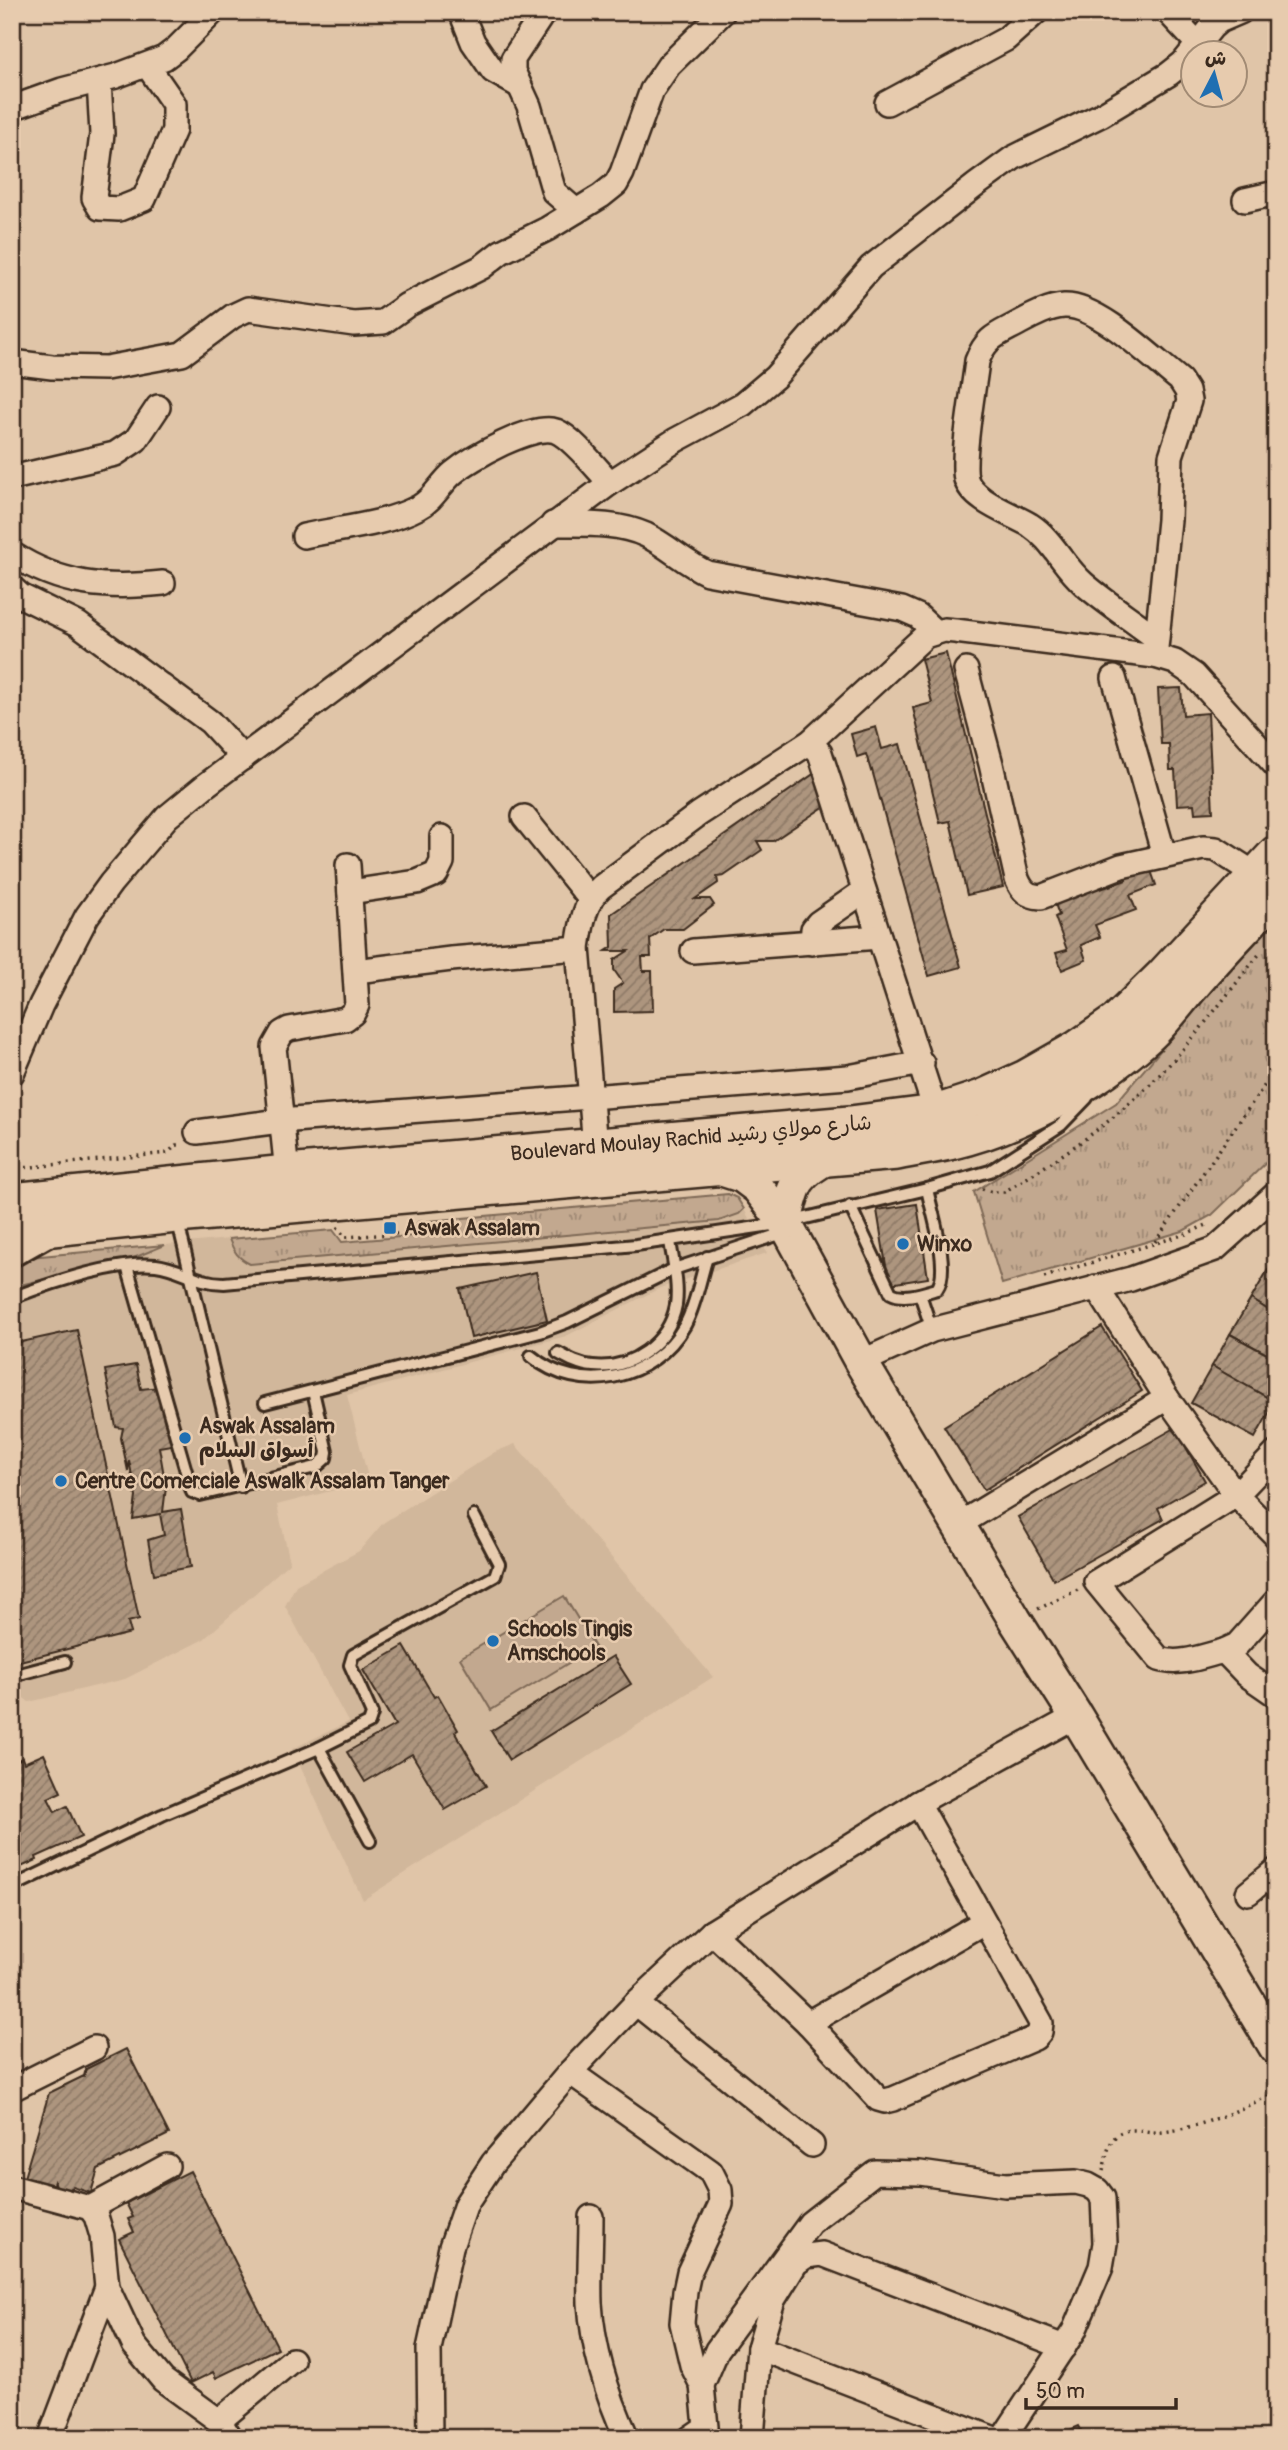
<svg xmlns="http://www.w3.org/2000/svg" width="1288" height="2450" viewBox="0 0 1288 2450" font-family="Pangolin,'Playpen Sans Arabic',sans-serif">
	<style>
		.built { fill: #d1b79b }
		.grass { fill: url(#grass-tufts); stroke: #7e6956; stroke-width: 2 }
		.garden { fill: #c2a88f; stroke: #7e6956; stroke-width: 2 }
		.building { fill: url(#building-hatch); stroke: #3b2a1e; stroke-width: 2 }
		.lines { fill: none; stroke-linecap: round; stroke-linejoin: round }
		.lane-casing { stroke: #3b2a1e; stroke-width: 16 }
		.street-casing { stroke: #3b2a1e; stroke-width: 28 }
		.secondary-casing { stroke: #3b2a1e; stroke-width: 37 }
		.primary-casing { stroke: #3b2a1e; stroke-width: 40 }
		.highway-casing { stroke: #3b2a1e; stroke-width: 44 }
		.path { stroke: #3b2a1e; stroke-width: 3.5; stroke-dasharray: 2 5; stroke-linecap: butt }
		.lane { stroke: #e7cbae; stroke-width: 10 }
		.street { stroke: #e7cbae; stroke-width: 23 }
		.secondary { stroke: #e7cbae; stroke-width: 32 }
		.primary { stroke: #e7cbae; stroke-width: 35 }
		.highway { stroke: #e7cbae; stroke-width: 38 }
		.poi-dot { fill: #1f6fb2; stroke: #e7cbae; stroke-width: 2.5 }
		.labels { text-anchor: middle; stroke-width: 5; stroke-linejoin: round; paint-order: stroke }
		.street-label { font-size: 21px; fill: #3b2a1e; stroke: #e7cbae }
		.poi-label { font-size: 21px; font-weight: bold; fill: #3b2a1e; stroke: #e7cbae; text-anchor: start }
	</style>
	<defs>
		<pattern id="grass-tufts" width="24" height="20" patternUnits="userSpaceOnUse" patternTransform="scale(1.75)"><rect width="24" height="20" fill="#c2a88f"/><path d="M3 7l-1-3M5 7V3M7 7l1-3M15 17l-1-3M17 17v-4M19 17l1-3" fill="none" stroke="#9f8974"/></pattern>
		<pattern id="building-hatch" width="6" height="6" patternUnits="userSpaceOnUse" patternTransform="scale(1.75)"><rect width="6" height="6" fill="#ad957e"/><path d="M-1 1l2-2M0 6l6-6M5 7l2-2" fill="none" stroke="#8e7a67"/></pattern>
	</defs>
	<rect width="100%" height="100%" fill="#e0c5a8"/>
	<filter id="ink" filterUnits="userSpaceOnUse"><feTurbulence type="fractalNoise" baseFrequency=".0143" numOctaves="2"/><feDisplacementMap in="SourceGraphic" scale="14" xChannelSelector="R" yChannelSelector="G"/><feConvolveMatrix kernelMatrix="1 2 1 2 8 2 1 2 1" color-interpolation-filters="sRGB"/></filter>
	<g filter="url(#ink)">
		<g class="built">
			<path d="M744,1209L767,1253L660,1288L566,1336L347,1395L369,1481L277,1505L290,1562L204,1639L125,1679L29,1702L12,1689V1287L136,1257L165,1245L229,1239L234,1252L240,1259L250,1264L719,1221L739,1214Z"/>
			<path d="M515,1444L713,1677L363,1900L292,1749L348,1722L285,1606L296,1585L359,1551L383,1523L495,1452Z"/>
		</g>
		<g class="grass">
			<path d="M1276,920V1153L1212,1215L1183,1231L1002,1284L974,1192L1116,1103L1219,981Z"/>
			<path d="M728,1194L737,1198L744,1209L739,1214L719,1221L250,1264C238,1258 234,1252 229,1239L333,1230L342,1242L411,1236L418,1222Z"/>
			<path d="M165,1245L136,1257L12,1287V1267L29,1257Z"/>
		</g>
		<path class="garden" d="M564,1596L595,1647L491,1710L460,1658Z"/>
		<g class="building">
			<path d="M946,653L1003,887L967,895L950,821L940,823L913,708L932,703L921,659Z"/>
			<path d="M1181,688L1183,715L1208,713L1213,812L1195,813L1194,804L1177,805L1175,770H1170L1169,744H1161L1158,689Z"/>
			<path d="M876,727L882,749L900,744L961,967L929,976L872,770L871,771L866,754L857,757L851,734Z"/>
			<path d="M815,773L820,780V793L828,804L773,841H757L762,850L724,876L717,877L718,883L695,899H710L714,905L683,929H664L650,939L651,957H642L643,971H652L653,1011L614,1012V989L623,983L614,970V960L628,951H606L612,947L611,914Z"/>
			<path d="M1150,868L1156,885L1130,895L1136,910L1095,925L1100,937L1081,945L1086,960L1062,970L1056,953L1067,950L1055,917L1059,915L1054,901L1100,884L1101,889L1126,880L1125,876Z"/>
			<path d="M917,1204L928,1278L889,1284L877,1210Z"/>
			<path d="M1269,1268L1276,1271V1315L1251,1299Z"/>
			<path d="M536,1272L547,1320L471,1338L460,1289Z"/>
			<path d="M1251,1299L1276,1315V1359L1230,1334Z"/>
			<path d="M1102,1327L1142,1391L984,1490L944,1426Z"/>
			<path d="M77,1330L139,1619L128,1622L131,1633L12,1663V1344Z"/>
			<path d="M1230,1334L1276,1359L1275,1402L1212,1366Z"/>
			<path d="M136,1365L141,1389L160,1387L168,1413L167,1423L171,1445L159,1447L166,1487L163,1512L181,1509L191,1567L154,1574L148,1540L164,1535L160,1514L133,1519L136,1497L129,1460L128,1471L121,1438L123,1428L116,1427L105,1370Z"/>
			<path d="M1212,1366L1275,1402L1255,1438L1191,1403Z"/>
			<path d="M1175,1428L1205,1481L1158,1508L1163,1519L1054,1580L1018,1517Z"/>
			<path d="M404,1646L434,1697L438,1695L458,1730L455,1732L486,1786L445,1810L412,1754L365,1782L347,1752L395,1725L363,1670Z"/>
			<path d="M613,1656L631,1684L509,1760L491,1731Z"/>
			<path d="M44,1754L61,1792L48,1798L55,1812L67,1806L81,1837L36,1857L37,1860L12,1871V1763L22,1758L24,1763Z"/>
			<path d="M126,2049L169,2134L98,2169L91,2193L73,2187L60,2194L54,2181L51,2190L23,2181L49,2093L84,2076L86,2069Z"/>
			<path d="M190,2171L278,2348L216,2378L213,2372L191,2383L119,2239L134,2232L128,2219L133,2217L126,2203Z"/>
			<path d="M1079,2426L1085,2438H1051Z"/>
		</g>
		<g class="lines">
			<g class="lane-casing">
				<g id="lane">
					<path d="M850,1206L891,1293C904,1300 923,1293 937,1289C951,1270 932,1213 927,1189"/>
					<path d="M177,1218L241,1487"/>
					<path d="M127,1266L192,1492L200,1495L316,1467L326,1458L327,1452L313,1391"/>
					<path d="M920,1294L932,1330"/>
					<path d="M12,1298C51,1283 115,1261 156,1265C181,1268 197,1283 224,1283L636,1245L785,1223L927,1189L990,1171L1061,1125L1087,1098"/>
					<path d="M558,1353C569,1359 580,1365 593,1366C631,1370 669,1343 676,1305C679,1284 673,1262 670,1241"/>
					<path d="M531,1356C580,1397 654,1380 685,1325C696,1305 700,1279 707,1257"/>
					<path d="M265,1403L540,1332L567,1322L674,1269L786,1232"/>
					<path d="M12,1676L65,1662"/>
					<path d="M319,1748L369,1723L372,1714L350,1665L353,1655L495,1576L499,1564L474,1516"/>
					<path d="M12,1887L162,1815L319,1748L370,1841"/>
				</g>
			</g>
			<g class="street-casing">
				<g id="street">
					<path d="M461,12L473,42L493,71L518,85"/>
					<path d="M544,12L513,59V71L529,106L554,192L576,211"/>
					<path d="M1168,12L1198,44"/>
					<path d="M99,81L102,134L94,198L100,208L119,209L144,199L174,130V104L147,65"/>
					<path d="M887,103L1006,39L1036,12"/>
					<path d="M12,108L62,90L116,76L164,58L176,49L213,12"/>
					<path d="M1245,200L1276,193"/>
					<path d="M12,362L52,367L106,368L182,354L233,316L248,309L354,324L383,322L407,305L482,267L501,252L547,229L601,196L616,184L622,173L652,90L669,65L723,12"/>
					<path d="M12,478L115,454L136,440L158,407"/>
					<path d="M553,524C584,524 618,522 646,535C668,546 685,563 707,573L902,609L918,616L935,632"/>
					<path d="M304,536C341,528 385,525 419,507C433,500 441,483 453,473C471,458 533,423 556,431C573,438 597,469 610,483"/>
					<path d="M12,554C62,586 107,589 163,583"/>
					<path d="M12,588L21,596L78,624L210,722L243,758"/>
					<path d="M1155,656L1157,639L1169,520L1171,456L1189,401L1187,391L1180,380C1153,359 1098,304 1064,306C1048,307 1032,316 1019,323C997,335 986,337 977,361C974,388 961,456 966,479C972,501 1012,514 1030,525C1053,540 1063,566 1084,584C1107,604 1133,620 1157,639"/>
					<path d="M966,670L991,764L1017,879C1022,891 1027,896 1041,897L1121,866L1203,848L1216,849L1255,874"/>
					<path d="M1114,678L1164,855"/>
					<path d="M810,742L820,753L936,1113"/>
					<path d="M524,817L591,900"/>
					<path d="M350,892L417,882L436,874L442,862V837"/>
					<path d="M812,943L813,929L818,923L864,891"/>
					<path d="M693,951L879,937"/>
					<path d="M356,971L451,959L578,948"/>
					<path d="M12,1073L41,1005L87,916L111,883L167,817L206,785L610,483L676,440L743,404L775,377L871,267L976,185L1013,158L1101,115L1169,74L1183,63L1212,27L1219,21L1240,12"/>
					<path d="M197,1132L280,1121L848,1077L922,1063"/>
					<path d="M595,1147L578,948C581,927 584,902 601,887L699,814L810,742L925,636L944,630L955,631L1155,656L1175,662L1194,675L1276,766"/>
					<path d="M287,1173L274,1047L282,1033L289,1029L345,1019L353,1013L357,1005L348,865"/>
					<path d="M1096,1287L1167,1398L1236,1495L1276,1536"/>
					<path d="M861,1362L932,1330L1131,1279L1215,1249L1276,1194"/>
					<path d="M958,1525L1167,1398"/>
					<path d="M1276,1601L1237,1645L1224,1651L1247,1675L1276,1695"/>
					<path d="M1224,1651C1203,1656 1180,1666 1159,1659L1096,1582L1236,1495L1276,1453"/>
					<path d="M1248,1893L1276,1870"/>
					<path d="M712,1932L808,2023L878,2099L885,2101L893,2099L1035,2038L1040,2032L1041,2023L918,1803"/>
					<path d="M636,2003L812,2145"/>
					<path d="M808,2023L984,1922"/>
					<path d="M570,2072L711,2172L720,2190L721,2204L689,2272L685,2291L682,2323L692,2365L702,2385"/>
					<path d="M12,2089L94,2048"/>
					<path d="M12,2187L90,2208L96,2216L102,2236L107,2287L134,2345L163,2380L219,2421L230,2438"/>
					<path d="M90,2208L167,2166"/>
					<path d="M591,2217C591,2246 589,2275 590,2303C593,2350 607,2395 627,2438"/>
					<path d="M759,2348L992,2438"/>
					<path d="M219,2421L292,2360"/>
					<path d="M50,2438L107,2287"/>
					<path d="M430,2438L429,2349L451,2247L466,2204L493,2163L570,2072L636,2003L712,1932L925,1799L1076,1716"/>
					<path d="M690,2438L706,2427L702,2385L717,2350L810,2223L875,2172L920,2173L1005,2185L1076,2182L1088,2185L1097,2190L1103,2198L1105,2243L1101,2267L1074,2331L1003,2438"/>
					<path d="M752,2438L759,2348L773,2300L796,2263L806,2256L822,2254L1064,2347"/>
				</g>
			</g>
			<g class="secondary-casing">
				<g id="secondary">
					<path d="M717,1168L742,1176L758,1188L785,1223L861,1362L1015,1620L1076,1716L1276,2048"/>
					<path d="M785,1223C794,1186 793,1176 829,1157"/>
				</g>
			</g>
			<g class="primary-casing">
				<g id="primary">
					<path d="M12,1201L287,1173L850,1124L936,1113L982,1098L1026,1078L1077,1049L1116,1022L1163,976L1276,854"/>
					<path d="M14,1232L176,1215L897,1152C914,1148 932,1146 949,1142C1018,1126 1094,1084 1146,1037C1163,1022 1177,1002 1192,985C1219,953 1247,924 1276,894"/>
				</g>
			</g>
			<g class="highway-casing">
				<path id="highway" d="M12,1246L42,1229"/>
			</g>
			<g class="path">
				<path d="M1265,828L1276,817"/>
				<path d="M12,1169L168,1153L176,1145H181"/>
				<path d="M982,1189L993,1192H1004C1053,1162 1101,1131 1143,1091C1186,1051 1224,998 1261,952"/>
				<path d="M337,1227L345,1237L409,1233L413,1221"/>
				<path d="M1155,1242L1276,1069"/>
				<path d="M1044,1277L1186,1234L1209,1224"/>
				<path d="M1038,1609L1078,1590"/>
				<path d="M12,2130L14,2108"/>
				<path d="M1103,2171C1106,2160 1107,2145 1116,2136C1128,2124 1148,2134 1163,2132C1203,2127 1240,2110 1276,2092"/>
			</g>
			<use href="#lane" class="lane"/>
			<use href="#street" class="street"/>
			<use href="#secondary" class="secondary"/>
			<use href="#primary" class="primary"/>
			<use href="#highway" class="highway"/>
		</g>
	</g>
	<g class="poi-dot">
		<rect x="383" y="1221" width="14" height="14" rx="3.5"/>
		<circle cx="903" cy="1244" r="7"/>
		<circle cx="185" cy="1438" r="7"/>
		<circle cx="61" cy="1481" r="7"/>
		<circle cx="493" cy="1641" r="7"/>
	</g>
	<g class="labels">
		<g class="street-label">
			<text transform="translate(691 1138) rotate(-5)" y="7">Boulevard Moulay Rachid شارع مولاي رشيد</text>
		</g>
		<g class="poi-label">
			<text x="404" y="1235">Aswak Assalam</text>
			<text x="917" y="1251">Winxo</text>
			<text x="199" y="1433">Aswak Assalam<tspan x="199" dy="24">أسواق السلام</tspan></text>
			<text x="75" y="1488">Centre Comerciale Aswalk Assalam Tanger</text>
			<text x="507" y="1636">Schools Tingis<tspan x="507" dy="24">Amschools</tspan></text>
		</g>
	</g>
	<rect width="1288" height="2450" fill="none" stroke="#e7cbae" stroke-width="42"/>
	<rect x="21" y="21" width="1246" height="2408" fill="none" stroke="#3b2a1e" stroke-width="2.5" filter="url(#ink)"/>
	<g transform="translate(1214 74) rotate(6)"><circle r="33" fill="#e7cbae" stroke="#a28b74" stroke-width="2"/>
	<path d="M0-5L12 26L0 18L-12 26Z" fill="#1f6fb2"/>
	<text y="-10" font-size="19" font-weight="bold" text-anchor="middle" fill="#3b2a1e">ش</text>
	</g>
	<path d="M1026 2398v10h150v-10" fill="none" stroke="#3b2a1e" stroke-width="3.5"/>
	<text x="1036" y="2398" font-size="21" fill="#3b2a1e" stroke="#e7cbae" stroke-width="5" paint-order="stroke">50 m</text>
</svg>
